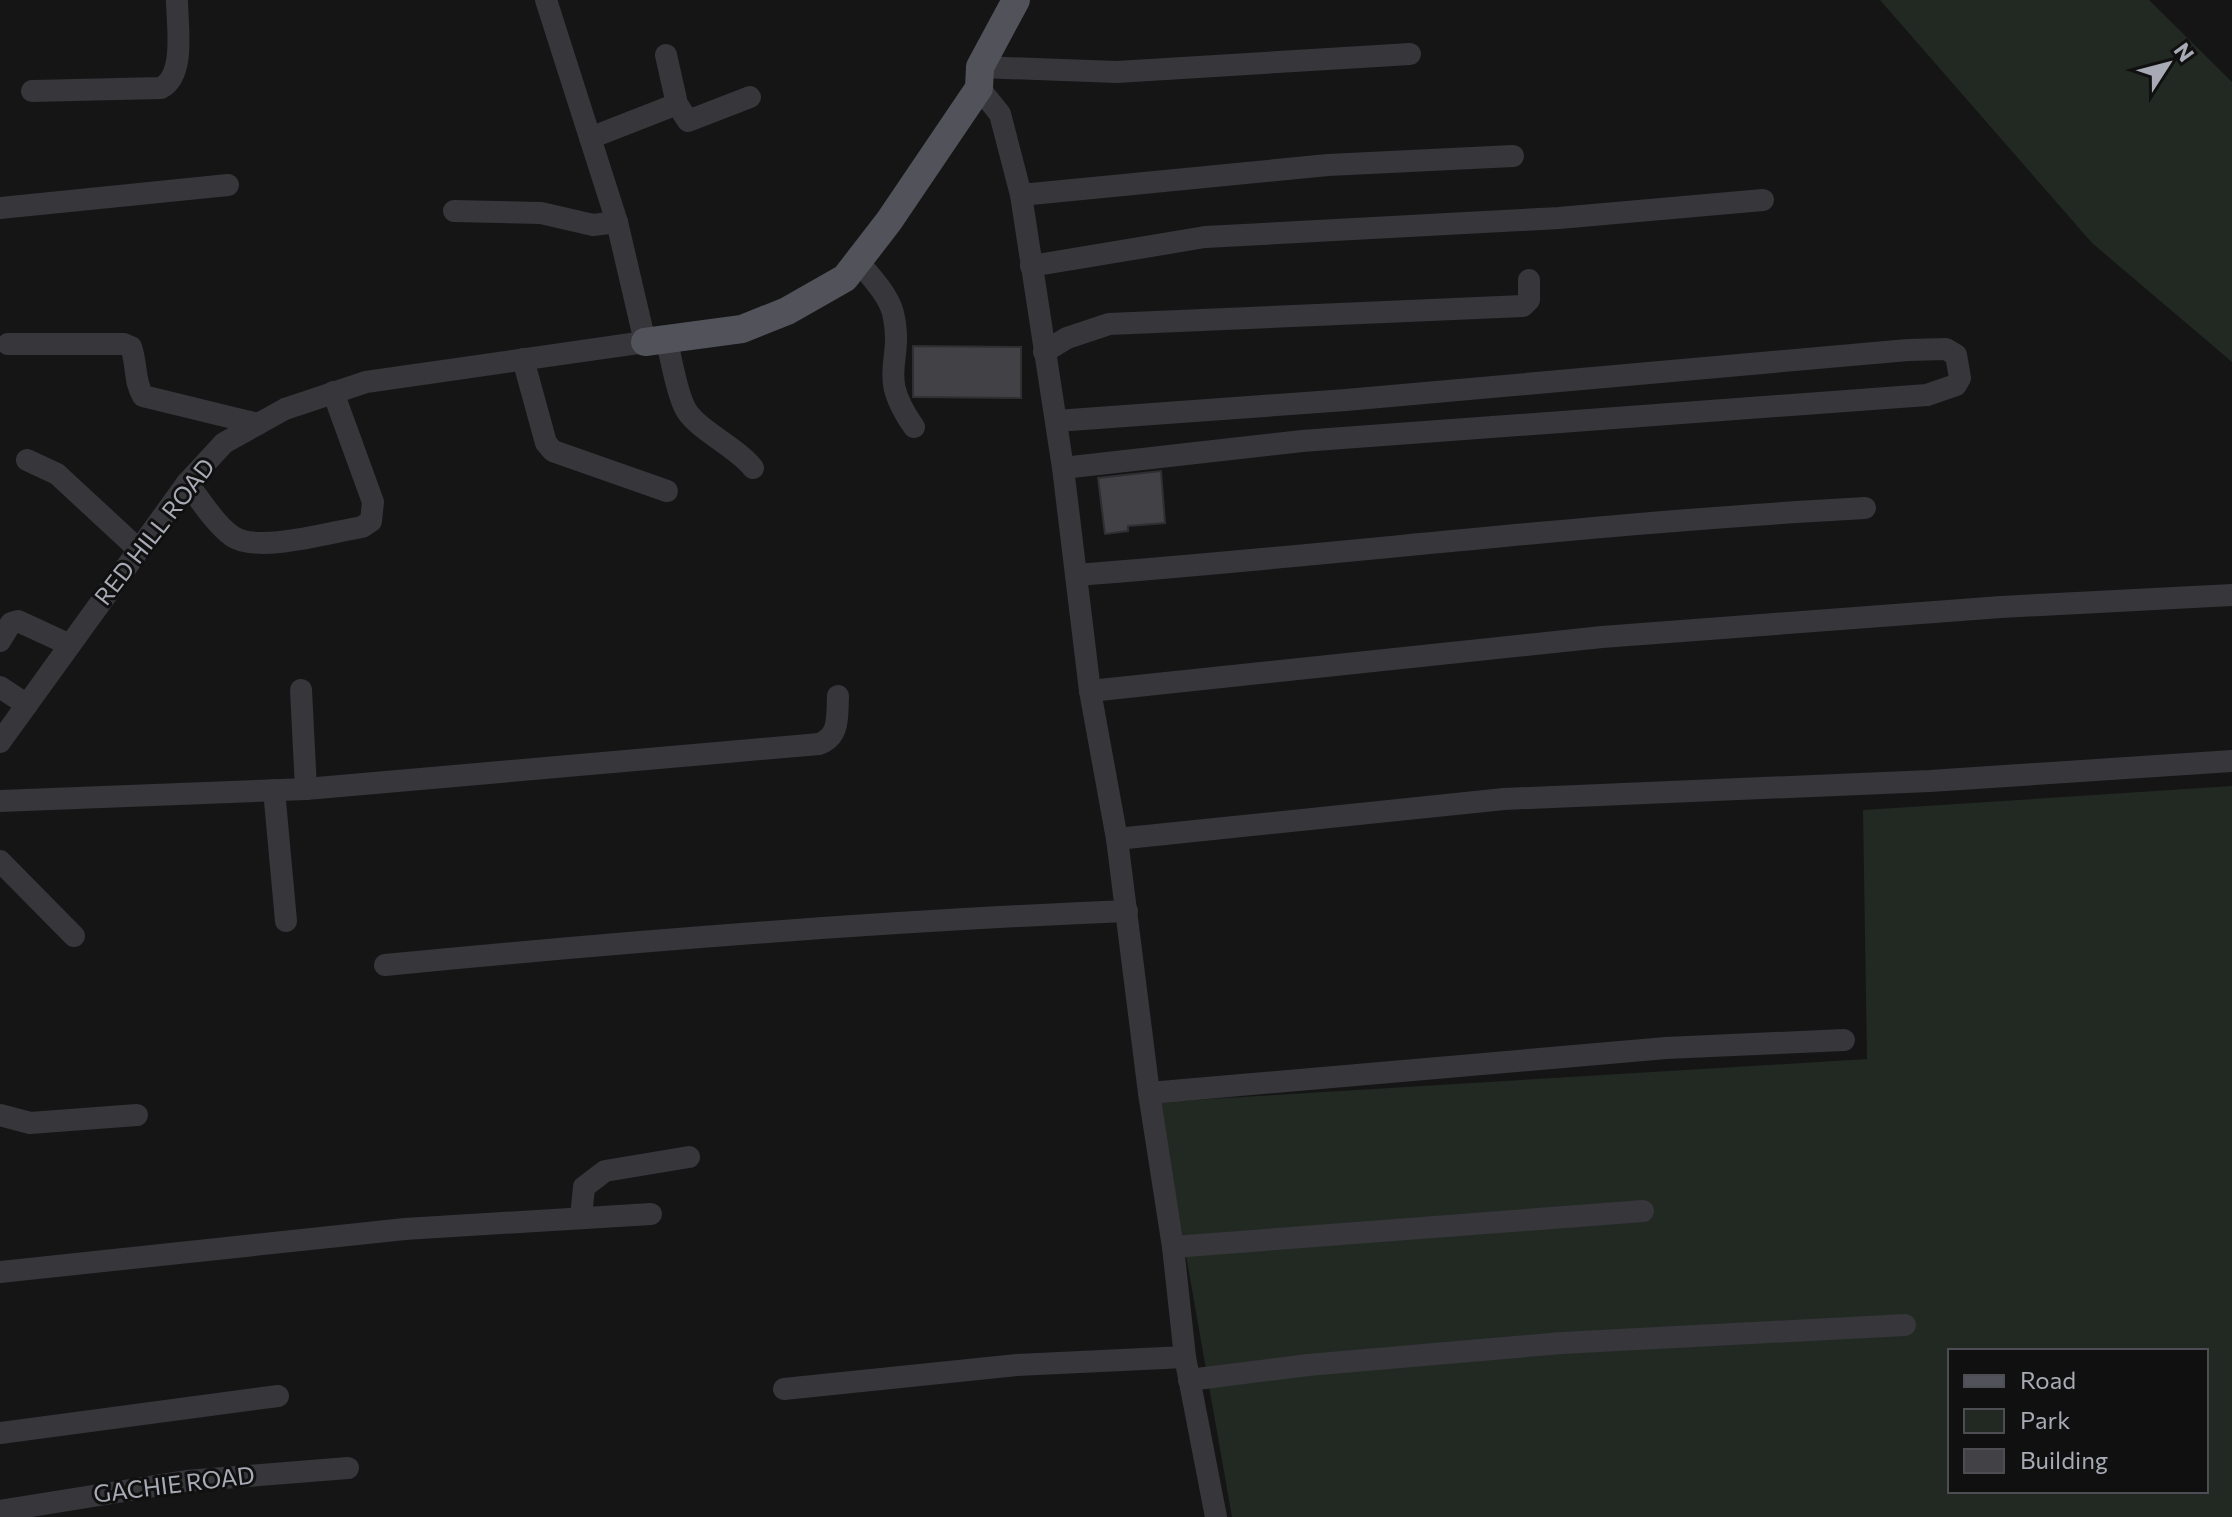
<svg xmlns="http://www.w3.org/2000/svg" width="2232" height="1517" viewBox="0 0 2232 1517" font-family="Commissioner,sans-serif">
	<style>
		.green { fill: #212922; fill-rule: evenodd }
		.building { fill: #424246; stroke: #2f2f32; stroke-width: 2 }
		.lines { fill: none; stroke-linecap: round; stroke-linejoin: round }
		.minor { stroke: #36363b; stroke-width: 22 }
		.major { stroke: #52535a; stroke-width: 28 }
		.labels { text-anchor: middle; stroke-width: 6; stroke-linejoin: round; paint-order: stroke }
		.street-label { font-size: 24px; fill: #a8abb5; stroke: #101011 }
	</style>
	<rect width="100%" height="100%" fill="#151516"/>
	<g class="green">
		<path d="M1880,0H2149L2232,82V362L2092,243Z"/>
		<path d="M2232,786V1517H1232L1159,1102L1867,1059L1863,810ZM1950,1351H2206V1491H1950Z"/>
	</g>
	<g class="building">
		<path d="M913,346L1021,347V398L913,397Z"/>
		<path d="M1161,471L1165,523L1128,526V531L1105,534L1098,478Z"/>
	</g>
	<g class="lines">
		<g class="minor">
			<path d="M666,55L677,104L688,121L750,97"/>
			<path d="M980,67L1117,72L1410,54"/>
			<path d="M979,88L1000,114L1021,195L1063,468L1090,691L1117,839L1149,1093L1173,1247L1185,1357L1216,1517"/>
			<path d="M32,91L161,88C186,75 177,25 177,0"/>
			<path d="M590,138L677,104"/>
			<path d="M1021,195L1328,165L1513,156"/>
			<path d="M0,208L228,185"/>
			<path d="M454,211L541,213L593,225L617,222"/>
			<path d="M858,261C870,276 888,294 893,313C905,365 875,371 914,427"/>
			<path d="M1031,266L1205,237L1559,218L1763,200"/>
			<path d="M666,339C672,360 675,386 684,406C694,429 736,446 753,468"/>
			<path d="M8,344H124L131,347C137,363 134,382 143,396L258,424"/>
			<path d="M1044,352L1067,338L1109,324L1523,306L1529,300V280"/>
			<path d="M523,359L546,443L553,451L667,491"/>
			<path d="M1056,421L1346,400L1908,350L1946,349L1956,355L1960,378L1956,385L1927,395L1302,441L1063,468"/>
			<path d="M27,460L57,474L138,549"/>
			<path d="M187,483C200,499 214,523 232,536C257,554 331,532 362,527L371,521L373,502L333,392"/>
			<path d="M1076,575C1339,555 1602,522 1865,508"/>
			<path d="M0,641L11,623L18,621L70,645"/>
			<path d="M0,687L27,705"/>
			<path d="M1090,691L1602,637L2001,607L2232,595"/>
			<path d="M0,742L187,483L224,443L285,409L366,382L645,342L617,222L546,0"/>
			<path d="M306,789L819,744C840,736 837,717 838,696"/>
			<path d="M274,790L286,921"/>
			<path d="M0,801L306,789L301,690"/>
			<path d="M1117,839L1504,799L1930,781L2232,761"/>
			<path d="M0,861L74,936"/>
			<path d="M385,965C632,941 879,921 1127,911"/>
			<path d="M1149,1093L1666,1048L1844,1040"/>
			<path d="M0,1115L30,1123L137,1115"/>
			<path d="M581,1217L584,1187L605,1171L689,1157"/>
			<path d="M1173,1247L1643,1211"/>
			<path d="M0,1272L405,1229L651,1214"/>
			<path d="M1189,1380L1308,1365L1562,1343L1905,1325"/>
			<path d="M784,1389L1017,1365L1185,1357"/>
			<path d="M0,1433L278,1396"/>
			<path d="M0,1511L186,1481L348,1468"/>
		</g>
		<path class="major" d="M645,342L742,329L787,311L845,278L889,221L979,88L980,67L1016,0"/>
	</g>
	<g class="labels">
		<g class="street-label">
			<text transform="translate(155 532) rotate(-52)" y="8">RED HILL ROAD</text>
			<text transform="translate(174 1485) rotate(-7)" y="8">GACHIE ROAD</text>
		</g>
	</g>
	<rect x="1948" y="1349" width="260" height="144" fill="#101011" stroke="#4d4e53" stroke-width="2"/>
	<rect x="1964" y="1375" width="40" height="12" fill="#52535a" stroke="#4d4e53" stroke-width="2"/>
	<text x="2020" y="1389" font-size="24" fill="#a8abb5">Road</text>
	<rect x="1964" y="1409" width="40" height="24" fill="#212922" stroke="#4d4e53" stroke-width="2"/>
	<text x="2020" y="1429" font-size="24" fill="#a8abb5">Park</text>
	<rect x="1964" y="1449" width="40" height="24" fill="#424246" stroke="#4d4e53" stroke-width="2"/>
	<text x="2020" y="1469" font-size="24" fill="#a8abb5">Building</text>
	<g transform="translate(2168 64) rotate(54)" stroke="#101011" stroke-width="6" paint-order="stroke">
	<path d="M0-6L14 30L0 20L-14 30Z" fill="#a8abb5"/>
	<text y="-12" font-size="22" font-weight="bold" text-anchor="middle" fill="#a8abb5">N</text>
	</g>
</svg>
